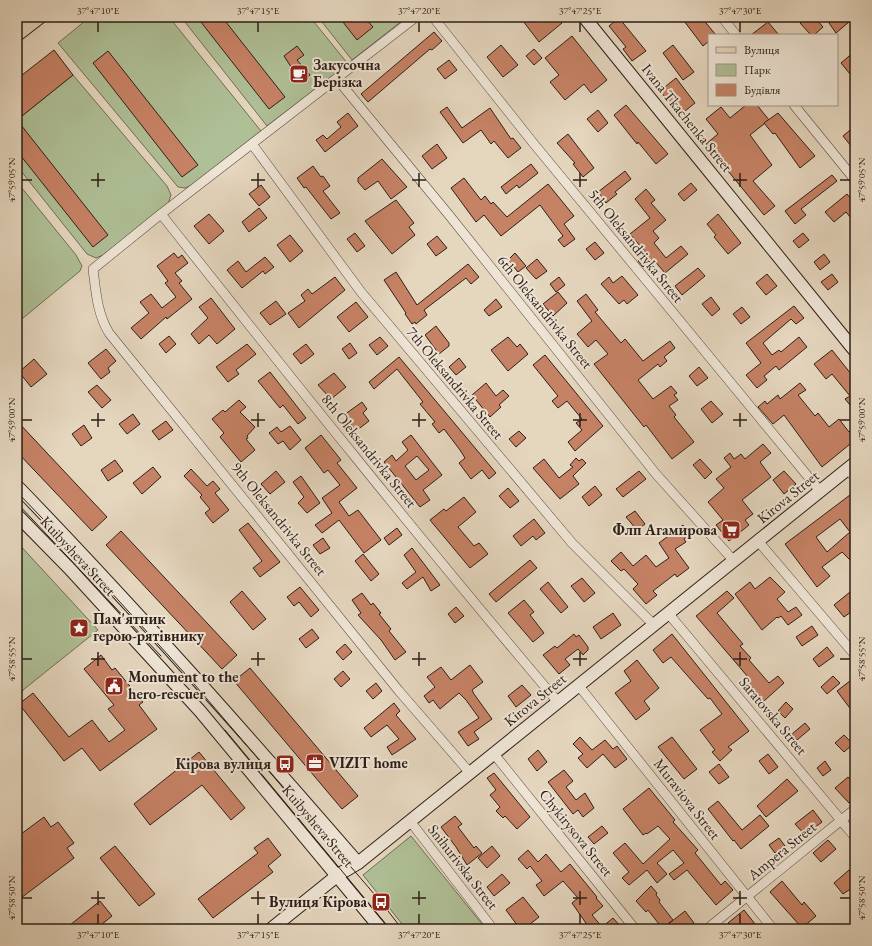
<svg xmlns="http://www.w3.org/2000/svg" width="872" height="946" viewBox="0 0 872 946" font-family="'EB Garamond',serif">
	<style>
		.green { fill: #afbf96; stroke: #6e6f56 }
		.building { fill: #c68265; stroke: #2d1f17; fill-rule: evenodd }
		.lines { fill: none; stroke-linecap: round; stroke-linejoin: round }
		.street-casing { stroke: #5b4d41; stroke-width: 10 }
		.secondary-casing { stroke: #2d1f17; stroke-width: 14 }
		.primary-casing { stroke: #2d1f17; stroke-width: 16 }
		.street { stroke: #eee4d5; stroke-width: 9 }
		.secondary { stroke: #eee4d5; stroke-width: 12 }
		.primary { stroke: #e5d6be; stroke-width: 14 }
		.tram { stroke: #2d1f17; stroke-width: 1 }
		.ticks { fill: none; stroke: #2d1f17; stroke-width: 1.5 }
		.labels { text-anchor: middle; stroke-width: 4; stroke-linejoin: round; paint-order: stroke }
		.poi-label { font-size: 15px; font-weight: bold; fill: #2d1f17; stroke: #eee4d5; text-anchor: start }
		.street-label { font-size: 15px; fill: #2d1f17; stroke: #eee4d5 }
		.neatline { fill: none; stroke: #2d1f17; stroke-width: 1.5 }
		.ticks-label { font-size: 10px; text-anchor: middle; fill: #2d1f17 }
	</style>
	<rect width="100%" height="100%" fill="#e5d6be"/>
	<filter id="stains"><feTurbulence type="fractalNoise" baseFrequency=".005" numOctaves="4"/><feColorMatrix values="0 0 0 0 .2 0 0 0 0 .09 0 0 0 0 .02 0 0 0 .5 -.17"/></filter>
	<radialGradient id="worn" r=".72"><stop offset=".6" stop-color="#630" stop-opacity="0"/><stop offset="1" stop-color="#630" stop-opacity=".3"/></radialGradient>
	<g class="green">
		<path d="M90,17H169L261,131L192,185L185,188L178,187L58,43Z"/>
		<path d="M181,17H310L348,64L267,126Z"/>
		<path d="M318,17H407L352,60Z"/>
		<path d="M73,75L167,186L171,195L168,204L103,255L96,258L87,254L17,166V120Z"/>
		<path d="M17,182L76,255L82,266L80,271L17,323Z"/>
		<path d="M17,542L98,630L23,690L17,707Z"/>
		<path d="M411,836L486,929H406L363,875Z"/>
	</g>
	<g class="building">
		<path d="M197,17H222L285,97L269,109Z"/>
		<path d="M339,17H364L373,27L357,40Z"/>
		<path d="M528,17H557L562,23L539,42L523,21Z"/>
		<path d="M681,17H701L716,35H709V41L703,46Z"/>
		<path d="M807,17L815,22L817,20L823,27L814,35H811L800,23Z"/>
		<path d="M836,17H845L849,22L836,33L829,23Z"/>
		<path d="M619,18L646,51L632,61L623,49L626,47L609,26Z"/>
		<path d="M768,22L779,35H751Z"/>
		<path d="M434,32L442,41L432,50L430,49L368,102L361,94Z"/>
		<path d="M572,36L607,80L591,93L584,84L565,100L550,82L559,75L545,58Z"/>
		<path d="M501,45L518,65L503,77L487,57Z"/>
		<path d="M673,45L694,72L683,80L663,53Z"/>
		<path d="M297,46L304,55L297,60L310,75L301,82L284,56Z"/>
		<path d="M534,49L542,58L534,65L526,56Z"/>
		<path d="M54,50L73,75L17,120V79Z"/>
		<path d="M108,51L198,165L182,177L93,63Z"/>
		<path d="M855,51V70L850,74L841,63Z"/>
		<path d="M449,60L457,70L445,79L437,69Z"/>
		<path d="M676,78L695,103L680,115L660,91Z"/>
		<path d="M626,105L668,154L656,164L638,142L637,144L614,115Z"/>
		<path d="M746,105H757L769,120L750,135L772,165L753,181L775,206L764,215L706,144L718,134L706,119L721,107L730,118Z"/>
		<path d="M447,107L462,128L490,108L511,139L513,138L521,148L508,158L494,141L491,144L481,130L463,143L440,112Z"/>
		<path d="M598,110L608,123L598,132L587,119Z"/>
		<path d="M348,113L358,126L325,152L316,140L323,135L327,139L341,127L337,122Z"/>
		<path d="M778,113L815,156L800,168L775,133L773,134L764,123Z"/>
		<path d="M17,120L108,235L93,247L17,151Z"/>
		<path d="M855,126V151L843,136Z"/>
		<path d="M568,134L594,168L583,177L573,164L575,163L557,143Z"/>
		<path d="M437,144L447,158L432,169L422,156Z"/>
		<path d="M382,159L407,187L391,199L378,181L365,190L358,182V178Z"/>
		<path d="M531,164L538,173L519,188L517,185L506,194L501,187Z"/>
		<path d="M313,166L321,177L323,176L330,186L323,191L340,213L331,219L306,187L304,188L297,178Z"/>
		<path d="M625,171L631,179L615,192L617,194L606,203L598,192Z"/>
		<path d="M832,175L837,181L801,209L806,215L795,224L785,211Z"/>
		<path d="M464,178L481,200L485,196L491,204L493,202L507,217L548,184L574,216L564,224L575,239L564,247L558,240L563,236L540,205L501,236L484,215L476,222L451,188Z"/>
		<path d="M691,183L697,190L684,201L678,194Z"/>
		<path d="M261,185L270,197L259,206L249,194Z"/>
		<path d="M646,189L655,200L651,203L666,220L653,231L659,238L654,243L666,258L681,246L688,254L665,273L653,259L643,267L638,261L647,254L630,234L650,218L635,199Z"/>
		<path d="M847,194L855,204V223L846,212L834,222L825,212Z"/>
		<path d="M396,200L414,223L409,227L415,235L392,254L365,221Z"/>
		<path d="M259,208L267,218L249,232L242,222Z"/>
		<path d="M209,214L224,231L209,244L194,226Z"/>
		<path d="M718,214L741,243L728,254L714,237L716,235L707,224Z"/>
		<path d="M355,233L365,246L357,252L347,239Z"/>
		<path d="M803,233L809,240L799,248L793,241Z"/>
		<path d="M290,235L303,251L290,262L277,245Z"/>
		<path d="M437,236L447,248L436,256L427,244Z"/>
		<path d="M595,242L604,253L595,260L586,249Z"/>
		<path d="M174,253L178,258L182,255L188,263L175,273L182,281L179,283L192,299L167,319L166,317L141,339L131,328L149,313L140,302L151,294L162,308L176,297L165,283L168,281L157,266Z"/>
		<path d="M515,253L526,266L518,272L508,260Z"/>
		<path d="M824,254L830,262L820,270L814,262Z"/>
		<path d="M265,257L274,267L265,274L263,271L242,288L227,270L238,261L246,272Z"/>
		<path d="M537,259L547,271L536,279L526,268Z"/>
		<path d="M468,264L479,277L471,284L466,278L424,310L427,315L416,324L415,322L412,324L405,314L406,313L384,280L396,272L417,305Z"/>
		<path d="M698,268L705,276L682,295L675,286Z"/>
		<path d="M767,274L777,286L766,295L756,283Z"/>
		<path d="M832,274L838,282L828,290L821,282Z"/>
		<path d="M622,276L638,295L627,304L624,300L619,304L601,284L609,277L613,283Z"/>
		<path d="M335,277L345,290L299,328L288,313L305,301L301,295L308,289L312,294Z"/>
		<path d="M559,277L565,285L556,292L550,284Z"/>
		<path d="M558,292L567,303L553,316L543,304Z"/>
		<path d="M586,294L598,310L595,312L621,343L625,339L643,361L670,341L675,348L664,357L667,361L660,367L658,364L638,380L653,399L671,386L677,393L674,395L678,400L669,406L676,415L674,417L694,442L672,459L646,425L644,427L594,364L608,354L596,340L588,347L577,334L592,321L577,301Z"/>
		<path d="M711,297L720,309L712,316L702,304Z"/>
		<path d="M211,298L235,329L217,344L209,335L199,344L191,334L208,318L199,307Z"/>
		<path d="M496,299L502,307L489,316L484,310Z"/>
		<path d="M276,301L286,314L270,325L260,313Z"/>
		<path d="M356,302L368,317L349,332L337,317Z"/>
		<path d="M794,306L804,318L796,324L791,319L763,343L772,355L779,350L781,352L799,337L807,347L779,370L776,366L764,376L767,380L757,388L746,375L761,363L746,343Z"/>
		<path d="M742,307L750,317L741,324L733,314Z"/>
		<path d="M436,326L449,343V346L439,354L425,335Z"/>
		<path d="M169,336L176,344L166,353L159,344Z"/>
		<path d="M380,337L388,346L377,355L369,345Z"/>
		<path d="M508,337L517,347L520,344L528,354L508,371L491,350Z"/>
		<path d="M350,343L357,353L349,359L342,349Z"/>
		<path d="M247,344L256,354L236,370L239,374L228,382L216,367Z"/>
		<path d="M306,344L314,354L301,364L293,354Z"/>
		<path d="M106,349L116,361L108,368L110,372L101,379L88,363Z"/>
		<path d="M832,350L855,379V411L845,399L850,396L832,374L826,379L814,364Z"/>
		<path d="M545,355L603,426L575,451L568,442L582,430L576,423L582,419L567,401L558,408L552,401L558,396L533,365Z"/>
		<path d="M399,357L496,473L489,479L482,470L471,479L459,463L465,458L460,450L444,429L439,433L432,424L435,422L420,404L423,402L397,369L374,389L369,382Z"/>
		<path d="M459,358L466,367L456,375L449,367Z"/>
		<path d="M34,359L47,374L31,387L19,372Z"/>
		<path d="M699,367L708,378L697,386L689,376Z"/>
		<path d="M270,372L306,418L298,424L283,405L280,408L258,381Z"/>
		<path d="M334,373L346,387L331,399L318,385Z"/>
		<path d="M486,383L496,396L503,390L509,396L499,405L501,407L490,417L472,395Z"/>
		<path d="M800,383L806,390L798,395L815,416L818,413L829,427L839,419L849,432L855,426V440L822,467L784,415L773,424L758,407L765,401L767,404L778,395L780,399Z"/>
		<path d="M97,385L111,400L102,408L88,392Z"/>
		<path d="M239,400L246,407L240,412L255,427L247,436L248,438L246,439L255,450L241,462L220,437L224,433L212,419L223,410L225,412Z"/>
		<path d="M711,401L723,414L712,423L701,409Z"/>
		<path d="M362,402L367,409L363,413L369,421L356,431L344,415Z"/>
		<path d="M133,414L140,424L127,434L119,424Z"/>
		<path d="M17,421L107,517L92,531L17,452Z"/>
		<path d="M166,421L173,430L159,440L152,431Z"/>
		<path d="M84,425L92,438L81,446L72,434Z"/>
		<path d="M290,426L301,440L290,450L283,441L278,444L269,433L277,427L281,432Z"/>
		<path d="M519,431L526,438L516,447L509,439Z"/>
		<path d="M321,435L341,460L337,463L357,488L339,502L349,516L358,510L381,540L364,553L339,520L322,533L315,525L332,513L322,498L340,485L328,470L324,473L305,448Z"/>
		<path d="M411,435L442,475L423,490L430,500L420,507L384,462L392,455L396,461L408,450L402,442ZM417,456L429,470L416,480L405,466Z"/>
		<path d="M763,444L771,453L760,462L771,477L742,500L753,514L745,520L749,525L729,541L716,525L723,520L708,502L724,488L716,479L731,467L724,458L730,453L734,459L741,454L745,459Z"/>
		<path d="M576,458L579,461L582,459L586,463L573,476L579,484L560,499L533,468L544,459L559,478L573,467L570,465Z"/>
		<path d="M700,459L712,472L705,479L693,465Z"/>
		<path d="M115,460L123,471L108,481L101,470Z"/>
		<path d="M153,467L161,477L142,494L133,483Z"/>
		<path d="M191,469L207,486L213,481L220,489L215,493L229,510L213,523L205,513L210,509L200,497L202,495L184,476Z"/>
		<path d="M276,471L285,482L270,494L261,484Z"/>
		<path d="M639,471L646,479L623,497L616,489Z"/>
		<path d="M784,471L796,484L784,494L773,480Z"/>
		<path d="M301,476L320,503L307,513L298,503L304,497L293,482Z"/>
		<path d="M595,486L602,495L589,506L582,497Z"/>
		<path d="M508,488L519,501L510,508L499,496Z"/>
		<path d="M850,495L855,501V557L851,561L842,552L822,567L830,576L817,587L785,544ZM840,519L850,532L827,552L816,537Z"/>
		<path d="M464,497L476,512L458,527L474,546L479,543L488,554L470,568L430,520L444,509L446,511Z"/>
		<path d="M635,511L645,524L637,530L626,517Z"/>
		<path d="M534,519L545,533L536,540L533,536L521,546L513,536Z"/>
		<path d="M248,523L280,562L260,577L253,568L262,561L239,530Z"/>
		<path d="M683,525L690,536L684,539L686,542L675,549L689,568L677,577L675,574L653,591L657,595L646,604L633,589L638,584L624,569L621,571L611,561L621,552L633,566L646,555L656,567L669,558L659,543Z"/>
		<path d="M397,528L402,535L389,545L384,538Z"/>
		<path d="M121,531L237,655L222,669L106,545Z"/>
		<path d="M323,538L330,548L320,554L313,545Z"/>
		<path d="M412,548L440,585L431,591L423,577L407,589L402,583L416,572L404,555Z"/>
		<path d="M363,554L379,574L371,581L355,561Z"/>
		<path d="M530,560L537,568L496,602L489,594Z"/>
		<path d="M770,577L785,592L777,599L788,612L796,607L802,615L788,625L781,616L778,618L777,617L762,630L735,594L750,582L755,589Z"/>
		<path d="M582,578L595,593L584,602L571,586Z"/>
		<path d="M548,582L568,607L561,613L540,589Z"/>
		<path d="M300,587L319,610L311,617L299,602L294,606L287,597Z"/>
		<path d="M855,588V609L844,617L834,605Z"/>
		<path d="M242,591L266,619L253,630L230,602Z"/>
		<path d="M727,591L734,598L717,613L743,644L740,646L751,658L749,660L769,683L778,676L784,683L764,701L745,680L748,677L696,616Z"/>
		<path d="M362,593L371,605L373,603L381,613L379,614L391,629L389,631L406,652L395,660L381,640L358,615L361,613L352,600Z"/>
		<path d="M524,600L534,612L530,615L544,633L533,642L508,613Z"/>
		<path d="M456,607L464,616L455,623L448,614Z"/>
		<path d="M613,613L621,625L601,639L593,627Z"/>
		<path d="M812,626L818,635L802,646L796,637Z"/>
		<path d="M312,629L319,638L306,648L299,639Z"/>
		<path d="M574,634L576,637L579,635L588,647V650L583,655L578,649L565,659L570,665L559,674L543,655L555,646L557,648Z"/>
		<path d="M672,634L749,731L728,747L732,750L720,761L712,752L715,750L700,730L722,714L710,698L708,699L671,657L663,663L653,650Z"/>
		<path d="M345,644L352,652L343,660L336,652Z"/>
		<path d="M827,647L834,656L819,667L813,659Z"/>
		<path d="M101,655L112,670L115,668L143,702L139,705L157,729L100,771L82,748L64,761L19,704L33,693L69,737L92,720L109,742L125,730L108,709L114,705L84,669Z"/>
		<path d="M637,660L659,688L644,701L650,709L636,720L615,693L631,681L624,671Z"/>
		<path d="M470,665L483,682L472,690L474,694L492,719L474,732L479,739L468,746L458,732L479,718L466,700L459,693L440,709L433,700L429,703L424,696L435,687L427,677L441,667L451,680Z"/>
		<path d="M250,668L358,796L342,809L234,681Z"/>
		<path d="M343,671L350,679L341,687L334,679Z"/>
		<path d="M833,676L840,683L827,694L821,687Z"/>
		<path d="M855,677V715L837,691Z"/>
		<path d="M376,683L382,691L373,699L366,691Z"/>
		<path d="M522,685L531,695L516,707L508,696Z"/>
		<path d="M786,702L793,709L785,718L778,711Z"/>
		<path d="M394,703L400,711L396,715L416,739L392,755L387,747L399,739L387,725L371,737L364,728Z"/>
		<path d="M805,723L810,729L797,740L792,734Z"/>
		<path d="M844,735L853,744L844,752L835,743Z"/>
		<path d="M580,737L592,750L605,740L613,749L617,746L627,759L615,768L603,754L587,768L578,758L583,754L573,744Z"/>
		<path d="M672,737L697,769L684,779L658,747Z"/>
		<path d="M538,750L547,762L537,771L528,759Z"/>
		<path d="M199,752L245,808L231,820L202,785L150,825L134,804Z"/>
		<path d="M768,754L778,767L769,774L759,761Z"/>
		<path d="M825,761L831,770L823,776L817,768Z"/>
		<path d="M719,764L729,777L719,784L709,772Z"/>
		<path d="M564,770L573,781L566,787L576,800L585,793L594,808L583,817L578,810L573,814L548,782Z"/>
		<path d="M494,773L530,817L517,829L505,816L503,818L496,811L500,807L490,795L496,790L487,778Z"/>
		<path d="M848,777L855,785V797L849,803L835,788Z"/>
		<path d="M787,779L798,791L766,817L757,806Z"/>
		<path d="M649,788L675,820L673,822L698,850L695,853L721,885L725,881L733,890L716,905L687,870L674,880L669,874L684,863L673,850L657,863L667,874L657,883L647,870L629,885L622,878L629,872L613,853L625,843L643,864L670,839L658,826L647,834L646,833L643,835L623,809Z"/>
		<path d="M718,801L742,830L760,815L769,826L741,849L734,840L733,841L708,809Z"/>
		<path d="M813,810L822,822L805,835L795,824Z"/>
		<path d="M455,816L462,824L458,827L474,848L476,846L482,853L467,865L456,847L441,827Z"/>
		<path d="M44,817L51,827L58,822L74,843L67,848L74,858L17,901V837Z"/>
		<path d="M602,826L608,833L594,844L588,837Z"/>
		<path d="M268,838L281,855L268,866L273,872L213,918L198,899L258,853L254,848Z"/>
		<path d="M779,838L785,846L775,853L769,845Z"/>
		<path d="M828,840L836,849L821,862L813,853Z"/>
		<path d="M115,846L155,894L139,906L100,858Z"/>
		<path d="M492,846L500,856L487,868L478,858Z"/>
		<path d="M528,850L538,862L546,854L561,872L570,864L597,897L596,898L603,906L592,915L602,927L613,918L623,929H590L572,903L578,898L563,881L544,896L536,885L542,881L530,866L527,869L518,859Z"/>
		<path d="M849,870L855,878V886L843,894L834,883Z"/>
		<path d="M502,874L510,883L494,896L487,887Z"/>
		<path d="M782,881L802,905L804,902L816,916L802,928L770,892Z"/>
		<path d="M651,886L657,893L656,895L660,900L659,902L673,920L662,928L648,910L646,912L636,901Z"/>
		<path d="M523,897L539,917L524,929H520L506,910Z"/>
		<path d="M100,901L112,916L96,929H65Z"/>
		<path d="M744,910L759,929H732L728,923Z"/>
		<path d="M685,911L694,923L686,929H662Z"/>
	</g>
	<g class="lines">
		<g class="street-casing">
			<g id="street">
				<path d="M416,17L161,214L93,269C96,292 97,313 109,333L399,691L470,773"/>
				<path d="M433,17L534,144L820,491"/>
				<path d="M722,17L736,35"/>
				<path d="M337,79L449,215L656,474L734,561"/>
				<path d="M794,105L855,180"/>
				<path d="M252,144L361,292L572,543L654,625"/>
				<path d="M161,214C291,378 422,542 558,702"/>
				<path d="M848,469L855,478"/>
				<path d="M758,541L855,655"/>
				<path d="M668,613L855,837"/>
				<path d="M579,686L773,929"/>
				<path d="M494,754L635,929"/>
				<path d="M410,821L493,929"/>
				<path d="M707,929L855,809"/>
			</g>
		</g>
		<g class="secondary-casing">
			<g id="secondary">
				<path d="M584,17L855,351"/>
				<path d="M17,486C135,608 247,735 358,863"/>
				<path d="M17,515L69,568L200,711L381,929"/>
				<path d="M271,929L338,875L358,863L855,463"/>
			</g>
		</g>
		<g class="primary-casing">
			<path id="primary" d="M17,34L39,17"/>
		</g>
		<use href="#street" class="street"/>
		<use href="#secondary" class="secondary"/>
		<use href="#primary" class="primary"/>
		<g class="tram">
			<path d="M17,24L26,17"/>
			<path d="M17,492L69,546L189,678L381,902L402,929"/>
			<path d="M17,503L161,656"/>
			<path d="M225,730L390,929"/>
		</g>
	</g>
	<path class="ticks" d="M98,22V32M258,22V32M419,22V32M580,22V32M740,22V32M98,173V187M258,173V187M419,173V187M580,173V187M740,173V187M22,180H32M91,180H105M251,180H265M412,180H426M573,180H587M733,180H747M840,180H850M98,413V427M258,413V427M419,413V427M580,413V427M740,413V427M22,420H32M91,420H105M251,420H265M412,420H426M573,420H587M733,420H747M840,420H850M98,652V666M258,652V666M419,652V666M580,652V666M740,652V666M22,659H32M91,659H105M251,659H265M412,659H426M573,659H587M733,659H747M840,659H850M98,891V905M258,891V905M419,891V905M580,891V905M740,891V905M22,898H32M91,898H105M251,898H265M412,898H426M573,898H587M733,898H747M840,898H850M98,914V924M258,914V924M419,914V924M580,914V924M740,914V924"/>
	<defs>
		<g id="cafe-square" transform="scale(1)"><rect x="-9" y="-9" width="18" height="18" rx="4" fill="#8f2418" stroke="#eee4d5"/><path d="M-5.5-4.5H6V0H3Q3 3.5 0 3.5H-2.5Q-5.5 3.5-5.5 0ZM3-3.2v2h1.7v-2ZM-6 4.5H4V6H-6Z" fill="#fff"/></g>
		<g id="supermarket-square" transform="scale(1)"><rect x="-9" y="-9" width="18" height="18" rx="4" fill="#8f2418" stroke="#eee4d5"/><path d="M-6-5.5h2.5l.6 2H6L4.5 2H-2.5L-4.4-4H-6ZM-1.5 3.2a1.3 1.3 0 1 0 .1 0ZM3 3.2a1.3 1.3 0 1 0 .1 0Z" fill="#fff"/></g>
		<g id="sight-square" transform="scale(1)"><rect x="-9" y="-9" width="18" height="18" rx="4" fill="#8f2418" stroke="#eee4d5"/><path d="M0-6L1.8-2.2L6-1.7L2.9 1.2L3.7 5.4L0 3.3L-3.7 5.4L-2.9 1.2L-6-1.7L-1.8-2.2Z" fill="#fff"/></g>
		<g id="civic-square" transform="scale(1)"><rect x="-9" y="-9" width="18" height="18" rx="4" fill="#8f2418" stroke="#eee4d5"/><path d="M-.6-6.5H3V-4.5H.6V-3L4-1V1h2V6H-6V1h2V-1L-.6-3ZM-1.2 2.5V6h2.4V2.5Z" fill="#fff"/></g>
		<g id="office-square" transform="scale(1)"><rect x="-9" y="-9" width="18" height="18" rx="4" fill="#8f2418" stroke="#eee4d5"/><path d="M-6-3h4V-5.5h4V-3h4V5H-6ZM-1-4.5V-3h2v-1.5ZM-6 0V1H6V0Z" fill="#fff"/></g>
		<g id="bus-square" transform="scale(1)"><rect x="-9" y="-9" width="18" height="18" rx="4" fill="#8f2418" stroke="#eee4d5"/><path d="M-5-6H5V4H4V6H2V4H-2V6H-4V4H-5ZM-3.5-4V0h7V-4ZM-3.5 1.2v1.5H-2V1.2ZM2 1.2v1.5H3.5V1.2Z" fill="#fff"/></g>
	</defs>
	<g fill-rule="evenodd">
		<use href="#cafe-square" x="299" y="74"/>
		<use href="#supermarket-square" x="731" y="530"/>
		<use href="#sight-square" x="79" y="628"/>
		<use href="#civic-square" x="114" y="686"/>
		<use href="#office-square" x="315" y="763"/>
		<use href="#bus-square" x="285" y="764"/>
		<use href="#bus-square" x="381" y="902"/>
	</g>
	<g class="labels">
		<g class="poi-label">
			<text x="313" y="70">Закусочна<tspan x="313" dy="17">Берізка</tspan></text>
			<text x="717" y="535" text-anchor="end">Флп Агамирова</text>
			<text x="93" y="624">Пам'ятник<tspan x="93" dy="17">герою-рятівнику</tspan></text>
			<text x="128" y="682">Monument to the<tspan x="128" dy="17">hero-rescuer</tspan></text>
			<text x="329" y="768">VIZIT home</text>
			<text x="271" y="769" text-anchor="end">Кірова вулиця</text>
			<text x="367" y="907" text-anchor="end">Вулиця Кірова</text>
		</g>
		<g class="street-label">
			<text transform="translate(687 118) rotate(51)" y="5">Ivana Tkachenka Street</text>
			<text transform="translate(636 246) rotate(51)" y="5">5th Oleksandrivka Street</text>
			<text transform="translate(545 312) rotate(51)" y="5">6th Oleksandrivka Street</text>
			<text transform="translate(455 383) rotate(50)" y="5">7th Oleksandrivka Street</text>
			<text transform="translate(369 451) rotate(51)" y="5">8th Oleksandrivka Street</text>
			<text transform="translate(788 497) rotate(-39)" y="5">Kirova Street</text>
			<text transform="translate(279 519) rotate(51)" y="5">9th Oleksandrivka Street</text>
			<text transform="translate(78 556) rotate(47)" y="5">Kuibysheva Street</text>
			<text transform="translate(535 700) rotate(-39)" y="5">Kirova Street</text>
			<text transform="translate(773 716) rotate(50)" y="5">Saratovska Street</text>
			<text transform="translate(687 799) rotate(52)" y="5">Muraviova Street</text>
			<text transform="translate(318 826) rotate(50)" y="5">Kuibysheva Street</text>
			<text transform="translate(576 833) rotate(51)" y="5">Chykirysova Street</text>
			<text transform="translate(782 851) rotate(-39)" y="5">Ampera Street</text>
			<text transform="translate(463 867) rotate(52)" y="5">Snihurivska Street</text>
		</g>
	</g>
	<rect width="872" height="946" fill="none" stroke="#e5d6be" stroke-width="44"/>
	<rect x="708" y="34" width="130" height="72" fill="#eee4d5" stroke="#a19589"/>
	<rect x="716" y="47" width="20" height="6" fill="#e5d6be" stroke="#a19589"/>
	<text x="744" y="54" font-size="12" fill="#2d1f17">Вулиця</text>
	<rect x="716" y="64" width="20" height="12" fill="#afbf96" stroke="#a19589"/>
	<text x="744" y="74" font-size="12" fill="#2d1f17">Парк</text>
	<rect x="716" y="84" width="20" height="12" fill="#c68265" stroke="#a19589"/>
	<text x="744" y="94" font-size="12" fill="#2d1f17">Будівля</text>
	<rect x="22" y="22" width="828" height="902" class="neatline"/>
	<g class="ticks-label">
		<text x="98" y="14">37°47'10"E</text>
		<text x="258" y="14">37°47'15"E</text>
		<text x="419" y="14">37°47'20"E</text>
		<text x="580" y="14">37°47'25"E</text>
		<text x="740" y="14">37°47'30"E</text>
		<text transform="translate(11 180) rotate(-90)" y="4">47°59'05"N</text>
		<text transform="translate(861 180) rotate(-90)" y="4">47°59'05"N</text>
		<text transform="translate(11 420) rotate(-90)" y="4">47°59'00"N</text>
		<text transform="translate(861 420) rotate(-90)" y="4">47°59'00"N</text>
		<text transform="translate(11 659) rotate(-90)" y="4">47°58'55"N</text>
		<text transform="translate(861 659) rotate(-90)" y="4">47°58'55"N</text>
		<text transform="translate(11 898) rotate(-90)" y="4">47°58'50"N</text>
		<text transform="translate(861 898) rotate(-90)" y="4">47°58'50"N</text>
		<text x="98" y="938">37°47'10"E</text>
		<text x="258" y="938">37°47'15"E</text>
		<text x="419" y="938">37°47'20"E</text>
		<text x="580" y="938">37°47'25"E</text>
		<text x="740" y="938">37°47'30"E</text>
	</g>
	<rect width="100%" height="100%" filter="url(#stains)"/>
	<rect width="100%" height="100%" fill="url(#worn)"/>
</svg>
